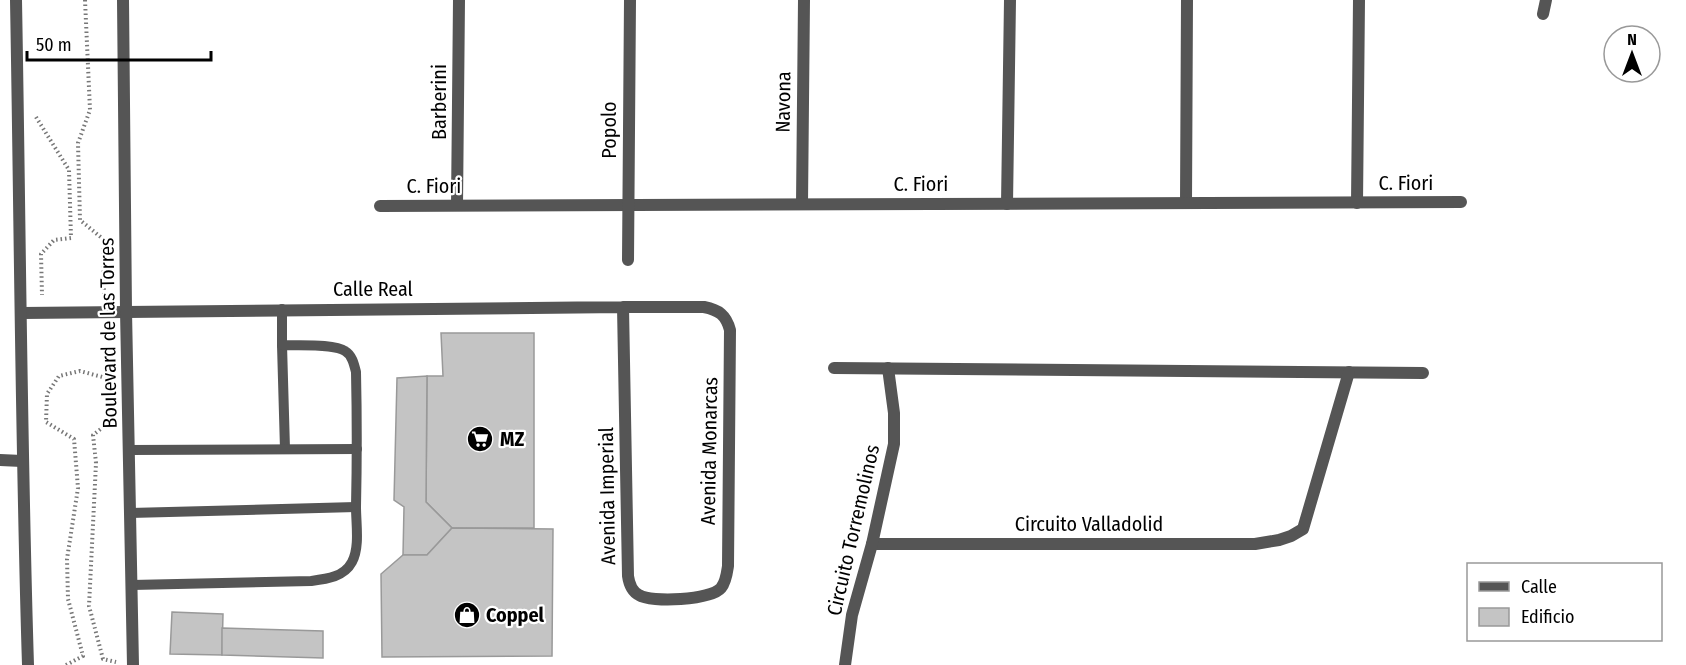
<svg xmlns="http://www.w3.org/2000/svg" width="1686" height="665" viewBox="0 0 1686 665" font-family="'Fira Sans Condensed',sans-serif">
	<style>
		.building { fill: #c4c4c4; stroke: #999; stroke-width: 1.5 }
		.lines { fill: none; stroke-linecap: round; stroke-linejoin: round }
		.path { stroke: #777; stroke-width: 4; stroke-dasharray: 1.5 3; stroke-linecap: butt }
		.service { stroke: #555; stroke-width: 10 }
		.minor { stroke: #555; stroke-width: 12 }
		.tertiary { stroke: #555; stroke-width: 12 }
		.labels { text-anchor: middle; stroke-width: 4.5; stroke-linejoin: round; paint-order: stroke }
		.street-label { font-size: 20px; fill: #000; stroke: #fff }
		.poi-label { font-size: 20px; font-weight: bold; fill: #000; stroke: #fff; text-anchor: start }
	</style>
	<rect width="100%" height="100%" fill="#fff"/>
	<g class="building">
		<path d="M441,333H534V528H452L426,502L427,376H443Z"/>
		<path d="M427,376L426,502L452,528L427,555H403L404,507L394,500L397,378Z"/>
		<path d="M452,528L553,529L552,656L382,657L381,574L403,555H427Z"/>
		<path d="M172,612L223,614L222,655L170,654Z"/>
		<path d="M222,628L323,631V658L222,655Z"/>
	</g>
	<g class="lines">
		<g class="path">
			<path d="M85,0L90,110L78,143L80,220L103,239L104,294"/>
			<path d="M36,117L69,170L71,238L54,240L41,254L42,295"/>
			<path d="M111,421L93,435L96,463L89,606L103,659L116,662"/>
			<path d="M66,665L83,656L68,599L67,559L78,488L74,439L46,422L47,394L59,376L80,371L106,378L108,380"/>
		</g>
		<g class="service">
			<path d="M282,345L285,449"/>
			<path d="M129,450L357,449"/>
			<path d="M130,513L356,507"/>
			<path d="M132,585L311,581C327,579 344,577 352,562C360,547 356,524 356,507C357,462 357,417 356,372C354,364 352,355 345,351C334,343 296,346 282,345V309"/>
		</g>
		<g class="minor">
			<path d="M1543,14L1546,0"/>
			<path d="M1186,203L1187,0"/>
			<path d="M1357,203L1359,0"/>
			<path d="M802,204L804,0"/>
			<path d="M1007,204L1010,0"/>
			<path d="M457,205L459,0"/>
			<path d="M380,206L1461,202"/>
			<path d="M628,260L630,0"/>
			<path d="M22,313L623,307H704C719,310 726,315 730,330L728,566C727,573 726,582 721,588C711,600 651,603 639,595C631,591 629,583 628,576L623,307"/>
			<path d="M834,368L1423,373"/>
			<path d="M0,460L22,461"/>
			<path d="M872,544H1255L1279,540L1291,536L1303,529L1349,372"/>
			<path d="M845,665L852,615L872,544L894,444V413L888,368"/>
		</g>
		<g class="tertiary">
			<path d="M16,0C20,222 21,443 28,665"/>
			<path d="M123,0L126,311L133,665"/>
		</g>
	</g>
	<defs>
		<g id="supermarket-disc" transform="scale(1.35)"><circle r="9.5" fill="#000" stroke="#fff"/><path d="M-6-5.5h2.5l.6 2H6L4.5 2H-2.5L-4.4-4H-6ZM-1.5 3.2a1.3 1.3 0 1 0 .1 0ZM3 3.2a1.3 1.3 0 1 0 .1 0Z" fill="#fff"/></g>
		<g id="shop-disc" transform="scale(1.35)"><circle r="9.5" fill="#000" stroke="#fff"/><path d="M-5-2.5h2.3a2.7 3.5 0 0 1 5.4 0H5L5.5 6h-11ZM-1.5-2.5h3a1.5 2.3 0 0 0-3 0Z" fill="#fff"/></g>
	</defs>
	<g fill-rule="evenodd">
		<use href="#supermarket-disc" x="480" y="439"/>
		<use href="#shop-disc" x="467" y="615"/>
	</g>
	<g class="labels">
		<g class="street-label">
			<text transform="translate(439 102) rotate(-90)" y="7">Barberini</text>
			<text transform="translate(783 102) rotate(-89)" y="7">Navona</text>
			<text transform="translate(609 130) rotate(-90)" y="7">Popolo</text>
			<text x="1406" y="190">C. Fiori</text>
			<text x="921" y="191">C. Fiori</text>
			<text x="434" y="193">C. Fiori</text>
			<text x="373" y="296">Calle Real</text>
			<text transform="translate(108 333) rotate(-91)" y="7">Boulevard de las Torres</text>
			<text transform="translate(709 451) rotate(-89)" y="7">Avenida Monarcas</text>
			<text transform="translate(607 496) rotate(-91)" y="7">Avenida Imperial</text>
			<text x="1089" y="531">Circuito Valladolid</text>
			<text transform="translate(853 530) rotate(-77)" y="7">Circuito Torremolinos</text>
		</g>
		<g class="poi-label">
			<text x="500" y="446">MZ</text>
			<text x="486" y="622">Coppel</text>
		</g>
	</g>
	<rect x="1467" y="563" width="195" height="78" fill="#ffffff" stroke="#999999" stroke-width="1.5"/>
	<rect x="1479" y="582" width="30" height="9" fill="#555555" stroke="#999999" stroke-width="1.5"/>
	<text x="1521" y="593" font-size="18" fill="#000000">Calle</text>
	<rect x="1479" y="608" width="30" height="18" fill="#c4c4c4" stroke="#999999" stroke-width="1.5"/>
	<text x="1521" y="623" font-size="18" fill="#000000">Edificio</text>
	<g transform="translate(1632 54)"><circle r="28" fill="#ffffff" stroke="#999999" stroke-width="1.5"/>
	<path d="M0-4.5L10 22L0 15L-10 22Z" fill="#000000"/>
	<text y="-9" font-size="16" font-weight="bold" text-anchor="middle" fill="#000000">N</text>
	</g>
	<path d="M27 51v9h184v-9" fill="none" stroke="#000000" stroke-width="3"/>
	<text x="36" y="51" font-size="18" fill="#000000" stroke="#ffffff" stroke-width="4.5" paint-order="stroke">50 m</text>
</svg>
